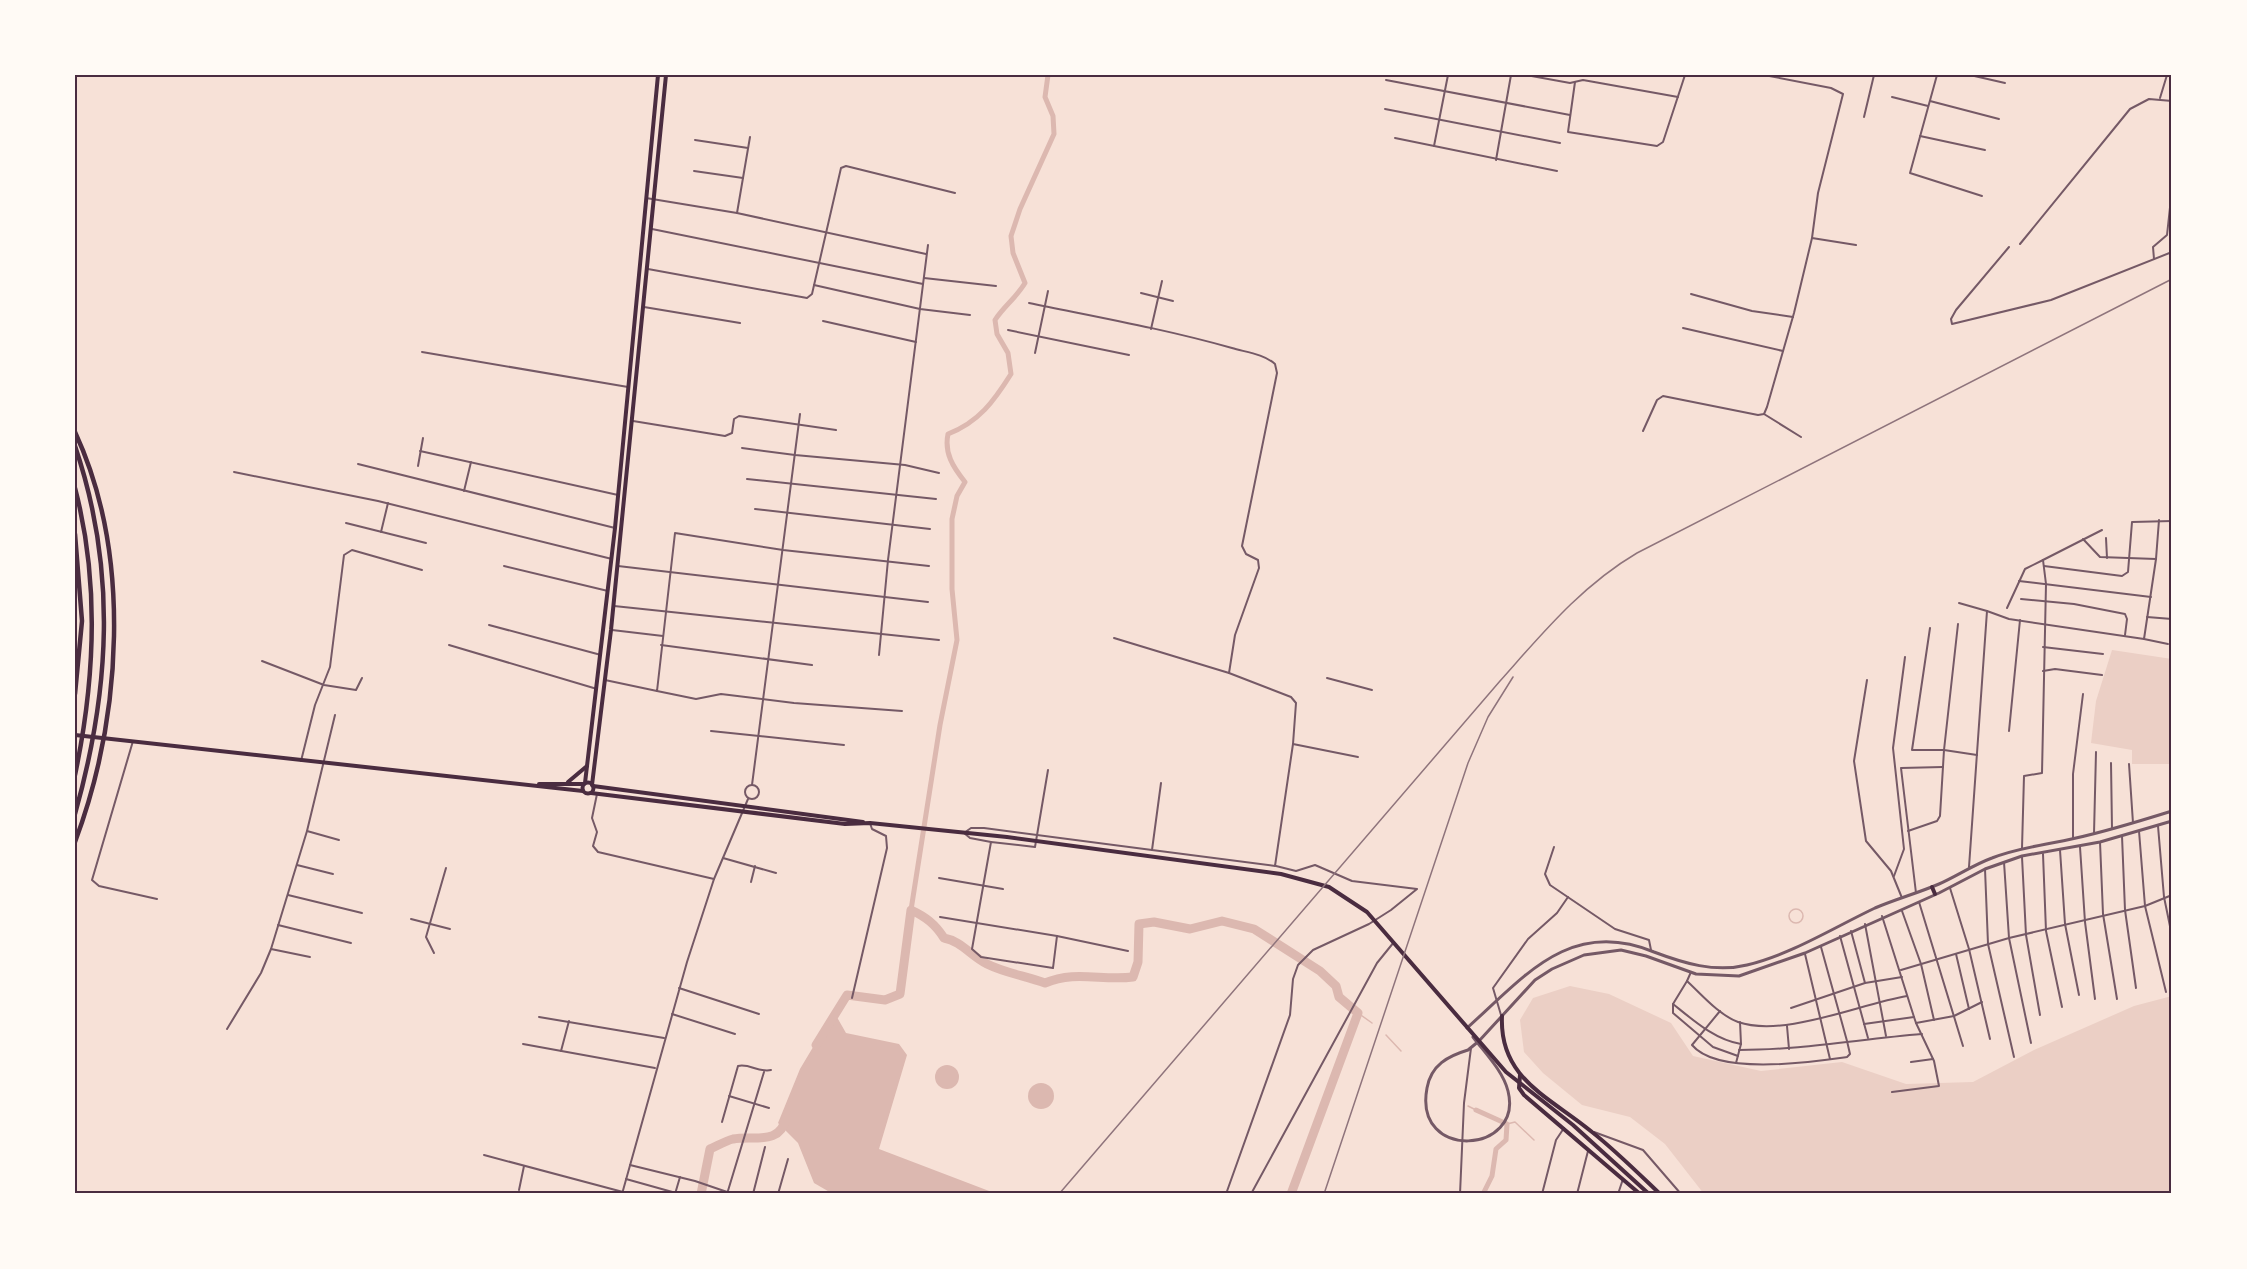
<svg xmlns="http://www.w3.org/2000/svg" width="2247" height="1269" viewBox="0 0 2247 1269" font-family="'Open Sans',sans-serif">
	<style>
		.green { fill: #ebcfc5 }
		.water { fill: #dcb8b0 }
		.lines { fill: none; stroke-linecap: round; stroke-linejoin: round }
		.stream { stroke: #dcb8b0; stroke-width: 1.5 }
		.canal { stroke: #dcb8b0; stroke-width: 5 }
		.river { stroke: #dcb8b0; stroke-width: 9 }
		.minor { stroke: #755966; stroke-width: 2 }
		.tertiary { stroke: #755966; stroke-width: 3 }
		.secondary { stroke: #4a2c40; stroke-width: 4 }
		.primary { stroke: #4a2c40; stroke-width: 4 }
		.trunk { stroke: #4a2c40; stroke-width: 4.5 }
		.rail { stroke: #8f747c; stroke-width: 1.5 }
		.neatline { fill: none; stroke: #4a2c40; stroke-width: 2 }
	</style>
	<rect width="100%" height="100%" fill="#f7e1d7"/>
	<g class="green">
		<path d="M2112,650L2172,659V764H2132V750L2091,743L2096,701Z"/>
		<path d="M1570,986L1609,994L1671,1023L1693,1056L1761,1071L1842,1062L1906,1084L1973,1082L2034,1050L2134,1006L2172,996V1194H1704L1665,1144L1630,1117L1582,1105L1543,1073L1524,1052L1520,1020L1533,998Z"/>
	</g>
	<g class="water">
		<path d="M834,1012L846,1033L899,1044L907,1055L879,1149L997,1194H833L814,1183L798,1143L778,1123L800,1069Z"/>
		<circle cx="947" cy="1077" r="12"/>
		<circle cx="1041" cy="1096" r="13"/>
	</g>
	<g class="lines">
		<g class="stream">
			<circle cx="1796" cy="916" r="7"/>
			<path d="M1358,1013L1372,1023"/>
			<path d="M1386,1035L1401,1051"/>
			<path d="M1468,1106L1476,1110"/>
			<path d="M1507,1124L1515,1122L1534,1140"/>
		</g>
		<g class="canal">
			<path d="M911,910L940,725L957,640L952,589V519L957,496L965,482C953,467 944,453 948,434C979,422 994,401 1011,374L1008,353L997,334L995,320C1004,306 1016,298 1025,283L1013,253L1011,236L1020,209L1054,134L1053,116L1045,97L1048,75"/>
			<path d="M1476,1110L1507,1124L1506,1140L1496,1149L1492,1176L1483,1194"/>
		</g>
		<g class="river">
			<path d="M816,1045L847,995L885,1000L900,994L911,910C926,917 935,924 944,938C961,941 971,956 987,964C1005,973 1026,976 1045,983C1075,970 1102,981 1133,977L1138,962L1139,924L1154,922L1190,929L1222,921L1254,929L1320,971L1336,986L1339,997L1358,1013L1291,1194"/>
			<path d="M701,1194L710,1149C717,1146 725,1141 733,1139C753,1135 780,1146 786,1118"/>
		</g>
		<g class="minor">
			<path d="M1526,75L1570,83L1583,80L1678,97"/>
			<path d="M1937,75L1910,173L1982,196"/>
			<path d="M1970,75L2005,83"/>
			<path d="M1386,80L1570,115"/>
			<path d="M1575,82L1568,132L1657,146L1663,142L1685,75"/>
			<path d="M1892,97L1928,106"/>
			<path d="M2160,98L2167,75"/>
			<path d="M1930,101L1999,119"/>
			<path d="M1385,109L1560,143"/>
			<path d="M1864,117L1874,75"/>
			<path d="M1920,136L1985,150"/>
			<path d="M1395,138L1557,171"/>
			<path d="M695,140L748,148"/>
			<path d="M1434,146L1448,75"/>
			<path d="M1496,160L1511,75"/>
			<path d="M694,171L743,178"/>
			<path d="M646,198L737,213L926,254"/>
			<path d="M737,213L750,137"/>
			<path d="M652,229L923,284"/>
			<path d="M1812,238L1856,245"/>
			<path d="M2020,244L2130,109L2149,99L2172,101"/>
			<path d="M2009,247L1956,310L1951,319L1952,324L2051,300L2172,252"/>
			<path d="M2154,259L2153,247L2167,235L2172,189"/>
			<path d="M648,269L807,298L812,294L841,168L846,166L955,193"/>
			<path d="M924,278L996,286"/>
			<path d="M814,285L920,309L970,315"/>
			<path d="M1141,293L1173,301"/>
			<path d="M1691,294L1752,311L1793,317"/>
			<path d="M1029,303C1097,317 1165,329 1232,348C1245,352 1264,354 1275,364L1277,373L1242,546L1246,554L1258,560L1259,568L1235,635L1229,673"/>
			<path d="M644,307L740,323"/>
			<path d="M823,321L916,342"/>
			<path d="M1683,328L1783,351"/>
			<path d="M1151,329L1162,281"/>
			<path d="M1008,330L1129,355"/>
			<path d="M422,352L628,387"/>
			<path d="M1035,353L1048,291"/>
			<path d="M1764,414L1801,437"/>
			<path d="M633,421L725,436L732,433L734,419L739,416L836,430"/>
			<path d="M1643,431L1657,400L1663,396L1758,415L1764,414L1767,407L1794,313L1812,238L1818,193L1843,94L1831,88L1764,75"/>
			<path d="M742,448L795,455L905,465L939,473"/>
			<path d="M420,451L618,495"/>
			<path d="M358,464L615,528"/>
			<path d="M418,466L423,438"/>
			<path d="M234,472L378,501L612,559"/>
			<path d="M747,479L936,499"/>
			<path d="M464,491L471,462"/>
			<path d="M755,509L930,529"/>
			<path d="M346,523L426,543"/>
			<path d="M381,532L388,503"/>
			<path d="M2106,538L2107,558"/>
			<path d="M2083,539L2100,557L2156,559"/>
			<path d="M504,566L608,591"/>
			<path d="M618,566L928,602"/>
			<path d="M2044,566L2122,576L2128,572L2132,522L2172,521"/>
			<path d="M2019,581L2151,597"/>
			<path d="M2021,599L2074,604L2125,614L2127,619L2125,635"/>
			<path d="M1959,603L1987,611"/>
			<path d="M614,606L939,640"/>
			<path d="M2007,608L2025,569L2043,560"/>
			<path d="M2147,617L2172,619"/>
			<path d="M1958,624L1944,750L1977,755"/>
			<path d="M489,625L601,655"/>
			<path d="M612,630L663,636"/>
			<path d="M1114,638L1229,673L1291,697L1296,703L1293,744L1275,866L1152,850L1161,783"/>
			<path d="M2144,639L2168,644"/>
			<path d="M449,645L597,689"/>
			<path d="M661,645L812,665"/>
			<path d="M2043,647L2103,654"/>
			<path d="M879,655L888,560L928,245"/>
			<path d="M262,661L324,685L356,690L362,678"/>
			<path d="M2043,671L2055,669L2102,675"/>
			<path d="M1327,678L1372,690"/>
			<path d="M605,680L657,691L675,533L783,550L929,566"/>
			<path d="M1867,680L1854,761L1866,841L1891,871L1902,898"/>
			<path d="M657,691L696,699L721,694L794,703L902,711"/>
			<path d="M711,731L844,745"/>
			<path d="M2009,731L2020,620"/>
			<path d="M133,741L92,880L99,886L157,899"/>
			<path d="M1293,744L1358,757"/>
			<path d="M301,761L315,705L330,667L344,555L352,550L422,570"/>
			<path d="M2111,763L2112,829"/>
			<path d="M2129,764L2133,823"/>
			<path d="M2171,768L2172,781"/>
			<path d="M1048,770L1035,847L991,842L972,949L981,957L1053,968L1057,936"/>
			<circle cx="752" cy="792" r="7"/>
			<path d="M752,785L800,414"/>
			<path d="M597,794L592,818L597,832L593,846L598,852L714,879"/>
			<path d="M2158,826L2164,897L2172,936"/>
			<path d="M307,831L339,840"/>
			<path d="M1908,831L1937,821L1940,816L1944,750H1912L1930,628"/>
			<path d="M2139,831L2145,906L2166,992"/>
			<path d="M2094,834L2096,752"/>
			<path d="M2122,836L2125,910L2136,988"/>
			<path d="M2073,838V774L2083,694"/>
			<path d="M991,842L970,838L964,833L971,828H984L1152,850"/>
			<path d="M2100,842L2103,914L2117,999"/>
			<path d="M1554,847L1545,874L1550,885L1615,929L1649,940L1651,950"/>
			<path d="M2080,847L2085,922L2095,999"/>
			<path d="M2022,848L2024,776L2042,773L2046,584L2043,560L2102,530"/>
			<path d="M2060,850L2065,924L2079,995"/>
			<path d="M2043,854L2046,931L2062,1007"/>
			<path d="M2022,857L2026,935L2040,1015"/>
			<path d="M723,858L776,873"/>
			<path d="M2004,862L2009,938L2031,1043"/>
			<path d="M297,865L333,874"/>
			<path d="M1969,867L1987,611L2009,619L2144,639L2156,559L2159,520"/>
			<path d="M1985,869L1988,944L2014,1057"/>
			<path d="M1894,876L1904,849L1893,748L1905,657"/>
			<path d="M939,878L1003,889"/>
			<path d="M751,882L755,866"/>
			<path d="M1950,888L1969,949L1990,1039"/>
			<path d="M1916,893L1901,768L1943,767"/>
			<path d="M288,895L362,913"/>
			<path d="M1919,902L1963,1046"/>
			<path d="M1902,911L1921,964L1934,1020"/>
			<path d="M940,917L1057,936L1128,951"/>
			<path d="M411,919L450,929"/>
			<path d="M1865,924L1886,1036"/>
			<path d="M278,925L351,943"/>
			<path d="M1851,931L1865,983"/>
			<path d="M1840,936L1868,1038"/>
			<path d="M271,949L310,957"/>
			<path d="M434,953L426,937L446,868"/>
			<path d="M1805,954L1830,1059"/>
			<path d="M1956,954L1969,1009"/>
			<path d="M1901,970L2009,938L2145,906L2172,895"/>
			<path d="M1691,972L1687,981C1702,995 1719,1015 1738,1022C1784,1038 1859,1004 1907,996"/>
			<path d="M1687,981L1673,1004V1013L1713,1047L1738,1056"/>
			<path d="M679,988L759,1014"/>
			<path d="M852,998L887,848L886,836L872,829L870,823"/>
			<path d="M1673,1004C1693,1020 1715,1040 1741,1044"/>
			<path d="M1791,1008L1865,983L1902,977"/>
			<path d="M1720,1011L1692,1045C1718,1076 1811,1062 1847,1057L1850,1054L1847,1041L1821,947"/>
			<path d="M672,1014L735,1034"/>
			<path d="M1501,1015L1493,988L1528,939L1557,913L1568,897"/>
			<path d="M539,1017L664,1038"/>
			<path d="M1914,1017L1916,1023L1954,1016L1982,1002"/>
			<path d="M1864,1024L1914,1017L1882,916"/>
			<path d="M1787,1026L1789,1049"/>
			<path d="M227,1029L261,973L271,949L307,831L335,715"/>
			<path d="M523,1044L655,1068"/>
			<path d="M1739,1050C1801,1050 1860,1039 1922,1034"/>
			<path d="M561,1051L569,1021"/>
			<path d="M1911,1062L1933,1059"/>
			<path d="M1736,1063L1741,1044L1740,1022"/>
			<path d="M1892,1092L1939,1086L1934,1061L1916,1023"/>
			<path d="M729,1096L769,1108"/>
			<path d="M722,1122L738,1066C749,1063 759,1073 771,1070"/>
			<path d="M1594,1132L1643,1150L1681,1194"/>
			<path d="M484,1155L623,1192"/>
			<path d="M630,1165L695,1181L733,1194"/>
			<path d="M626,1179L676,1193"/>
			<path d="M519,1190L524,1166"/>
			<path d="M622,1194L687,962L714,879L748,799"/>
			<path d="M675,1194L680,1177"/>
			<path d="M727,1194L764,1072"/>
			<path d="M753,1194L765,1147"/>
			<path d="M778,1194L788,1159"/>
			<path d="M1226,1194L1290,1015L1293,979L1298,965L1313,950L1369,924L1391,910L1417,889L1352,881L1315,865L1296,871L1276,866"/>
			<path d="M1251,1194L1377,963L1394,942"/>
			<path d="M1460,1194L1464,1103L1471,1048"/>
			<path d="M1542,1194L1556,1140L1564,1128"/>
			<path d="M1577,1194L1588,1151"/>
			<path d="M1618,1194L1623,1179"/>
		</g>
		<g class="tertiary">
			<path d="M1467,1028C1524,977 1570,917 1654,952C1683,963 1715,973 1747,965C1792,954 1833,928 1875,908C1896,899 1918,893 1939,884C1957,876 1973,865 1992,858C2019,847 2047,845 2076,838C2108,831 2140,821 2172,811"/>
			<path d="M1473,1037C1485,1053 1503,1071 1508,1091C1524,1154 1413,1162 1427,1088C1431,1065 1448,1056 1468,1050L1479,1041L1535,980L1552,969L1584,955L1621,950L1646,956L1696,974L1739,976L1805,953L1939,893L1985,869L2022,856L2100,842L2172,821"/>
		</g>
		<path class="secondary" d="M1932,887L1935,894"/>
		<g class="primary">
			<path d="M75,735L583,791"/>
			<path d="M568,782L587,766"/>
			<circle cx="588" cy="788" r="5.5"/>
			<path d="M585,783L615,528L658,75"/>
			<path d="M539,784H584"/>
			<path d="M592,785L611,630L666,75"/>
			<path d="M593,786L863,822"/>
			<path d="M591,793L845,824L870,823L1007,837L1281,874L1329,887L1367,912L1506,1072L1573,1125L1649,1194"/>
			<path d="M1502,1016C1499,1079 1550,1097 1592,1132C1616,1151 1638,1173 1660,1194"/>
			<path d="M1520,1075L1519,1088L1524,1095L1640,1194"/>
		</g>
		<g class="trunk">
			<path d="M75,432C132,555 122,716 75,842"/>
			<path d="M75,446C117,570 110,690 75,814"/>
			<path d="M75,488C100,583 95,680 75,775"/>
			<path d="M75,534L82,621L75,694"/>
		</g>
		<g class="rail">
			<path d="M1059,1194L1500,681C1542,634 1581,586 1637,553L2172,279"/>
			<path d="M1324,1194L1468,763L1488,717L1513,677"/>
		</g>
	</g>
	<rect width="2247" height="1269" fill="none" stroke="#fffaf5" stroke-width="153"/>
	<rect x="76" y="76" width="2094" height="1116" class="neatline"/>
</svg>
